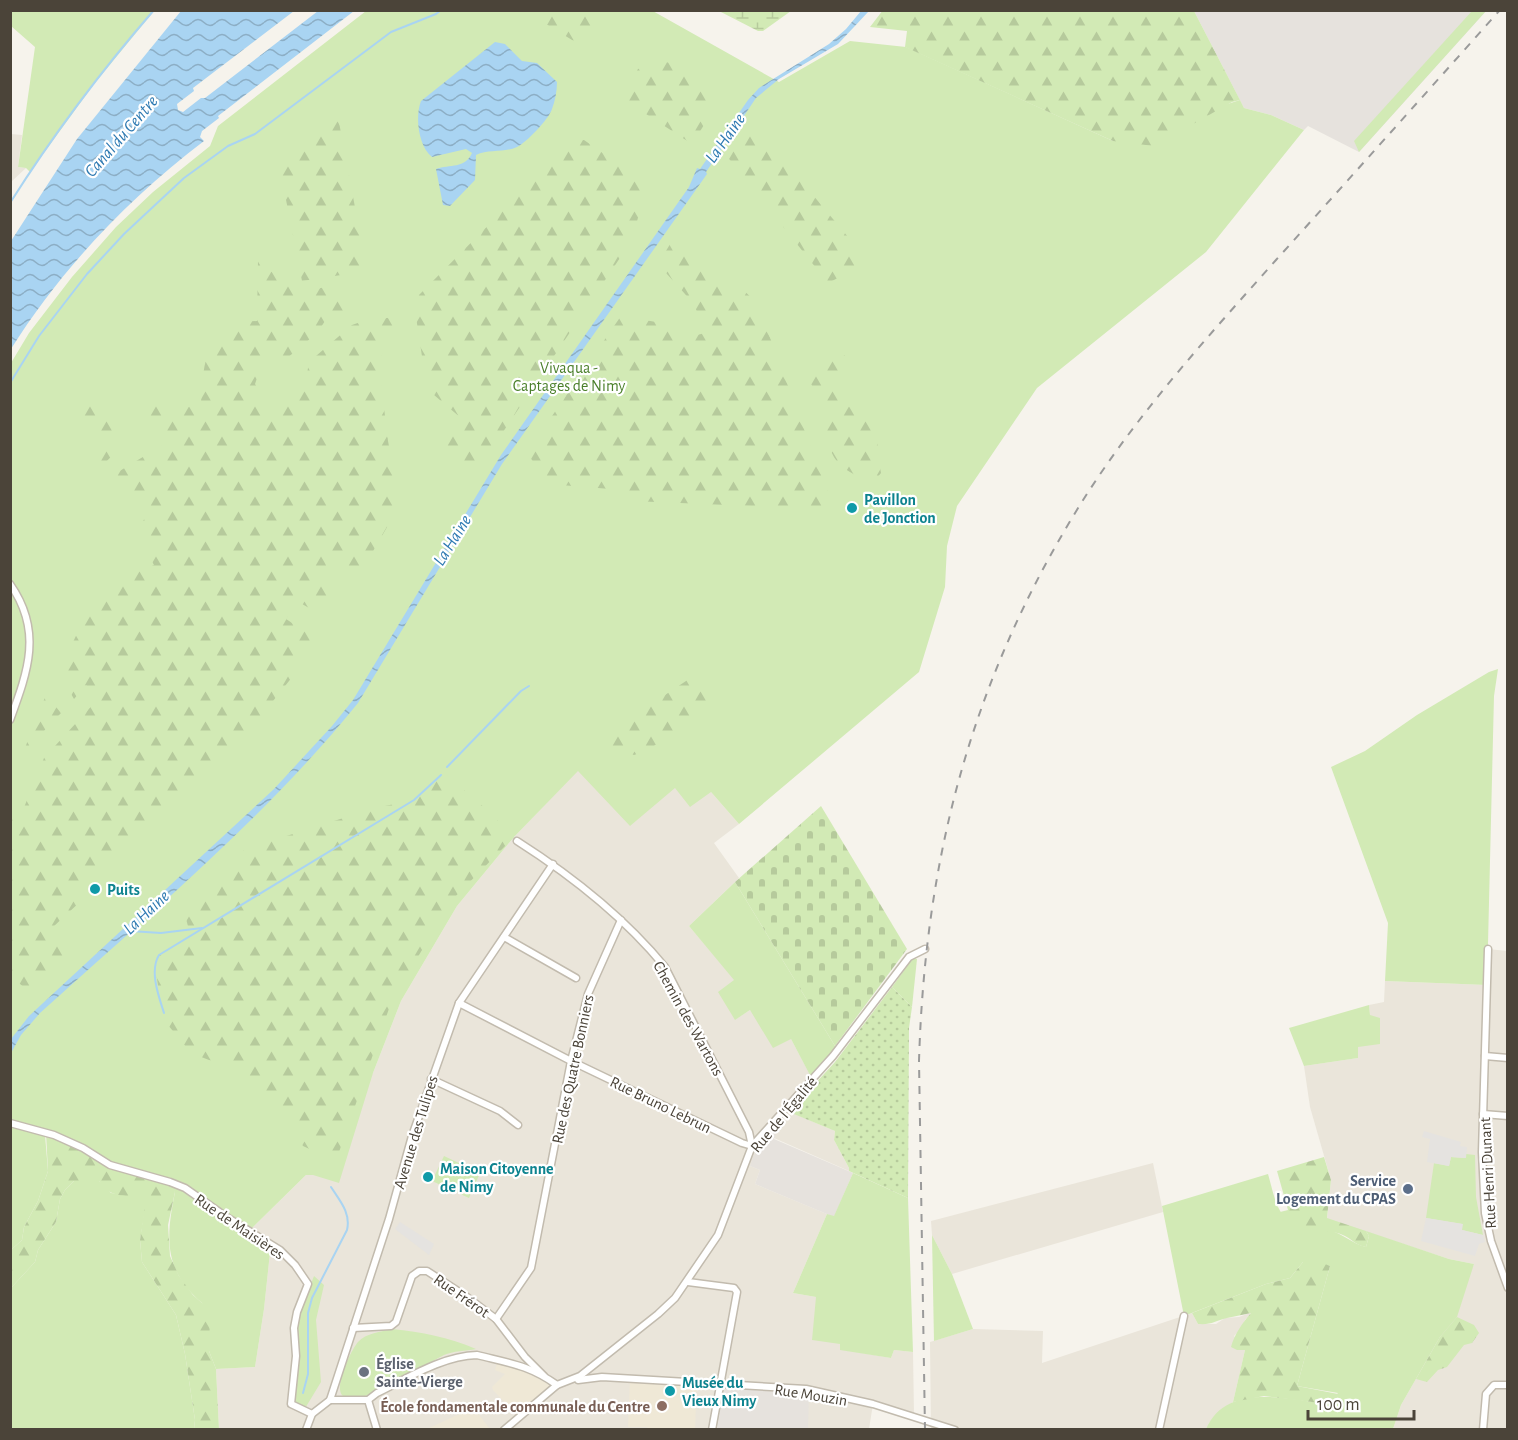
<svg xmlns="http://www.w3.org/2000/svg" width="1518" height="1440" viewBox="0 0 1518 1440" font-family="'Alegreya Sans',sans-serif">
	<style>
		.residential { fill: #eae5da }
		.industrial { fill: #e6e2dd }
		.education { fill: #efe8d6 }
		.green { fill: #d2eab5 }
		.forest { fill: url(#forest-firs) }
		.wetland { fill: url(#wetland-marsh) }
		.cemetery { fill: url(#cemetery-stones) }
		.garden { fill: url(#garden-dots) }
		.parking { fill: #e5e3e0 }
		.water { fill: url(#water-waves) }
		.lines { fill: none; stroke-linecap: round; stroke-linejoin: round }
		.stream { stroke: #a9d4f2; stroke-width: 2 }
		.minor-casing { stroke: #c2bbae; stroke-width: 9 }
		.minor { stroke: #fff; stroke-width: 6 }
		.rail { stroke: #9a9a9a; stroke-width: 2; stroke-dasharray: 8 8; stroke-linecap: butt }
		.culture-dot { fill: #0f9aa8; stroke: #fff; stroke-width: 2 }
		.service-dot { fill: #5c6f8a; stroke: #fff; stroke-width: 2 }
		.worship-dot { fill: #6b7280; stroke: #fff; stroke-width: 2 }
		.education-dot { fill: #8d6e63; stroke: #fff; stroke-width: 2 }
		.labels { text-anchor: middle; stroke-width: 4.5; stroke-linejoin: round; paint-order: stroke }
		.park-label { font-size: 16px; fill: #4a7f2a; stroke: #fff }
		.culture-label { font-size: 16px; font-weight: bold; fill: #0d838f; stroke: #fff; text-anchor: start }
		.street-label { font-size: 16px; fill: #4b4439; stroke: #fff }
		.service-label { font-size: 16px; font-weight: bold; fill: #4e5e75; stroke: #fff; text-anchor: end }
		.worship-label { font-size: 16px; font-weight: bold; fill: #5b616d; stroke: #fff; text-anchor: start }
		.education-label { font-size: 16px; font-weight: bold; fill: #785e54; stroke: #fff; text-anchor: end }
		.water-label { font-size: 18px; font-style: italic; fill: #2e7ab2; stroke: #fff }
	</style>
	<defs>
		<pattern id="forest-firs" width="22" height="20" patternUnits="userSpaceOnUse" patternTransform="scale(1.5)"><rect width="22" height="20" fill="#d2eab5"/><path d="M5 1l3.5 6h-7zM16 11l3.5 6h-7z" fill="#b6ca9c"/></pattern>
		<pattern id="wetland-marsh" width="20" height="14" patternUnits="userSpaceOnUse" patternTransform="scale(1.5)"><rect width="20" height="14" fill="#d2eab5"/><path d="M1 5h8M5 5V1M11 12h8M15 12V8" fill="none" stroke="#b6ca9c"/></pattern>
		<pattern id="cemetery-stones" width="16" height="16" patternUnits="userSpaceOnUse" patternTransform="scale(1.5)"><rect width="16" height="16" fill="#d2eab5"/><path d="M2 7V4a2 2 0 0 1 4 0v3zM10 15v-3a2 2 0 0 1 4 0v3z" fill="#b6ca9c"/></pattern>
		<pattern id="garden-dots" width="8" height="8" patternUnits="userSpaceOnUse" patternTransform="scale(1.5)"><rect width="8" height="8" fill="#d2eab5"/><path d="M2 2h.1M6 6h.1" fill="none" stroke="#b6ca9c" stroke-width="1.8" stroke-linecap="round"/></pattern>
		<pattern id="water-waves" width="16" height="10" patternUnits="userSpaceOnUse" patternTransform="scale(1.5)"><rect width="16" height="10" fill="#a9d4f2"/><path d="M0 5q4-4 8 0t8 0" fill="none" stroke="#8caec5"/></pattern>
	</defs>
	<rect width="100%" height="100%" fill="#f6f3ec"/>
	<g class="residential">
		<path d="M11,134L22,135L18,167L26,168L11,182Z"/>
		<path d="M578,770L675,788L711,792L739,824L714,843L739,878L689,926L735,980L736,1019L750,1010L791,1039L815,1084L790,1112L835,1131L834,1140L849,1168V1171L774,1138L750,1166L760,1170L755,1184L827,1214L793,1293L816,1297L840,1344V1349L891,1358L894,1350L913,1352L914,1415L873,1404L869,1429H808V1394L725,1388L717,1429H219L216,1369L255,1367L264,1309L271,1243L249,1231L306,1175L373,1073L401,1001L457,906L514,837Z"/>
		<path d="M1488,949L1507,951V1429H1393L1401,1405L1440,1337L1474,1264L1449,1259L1327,1219L1331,1180L1310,1107L1304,1066L1358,1058L1357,1047L1370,1015L1369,1005L1384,1002L1385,981L1487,985Z"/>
		<path d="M1153,1163L1163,1212L952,1274L932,1235L931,1221Z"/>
		<path d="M1252,1312L1245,1320L1242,1328L1234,1336L1245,1350L1233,1402L1219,1412L1209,1423L1206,1429H931L930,1342L973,1329L1043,1331L1042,1363L1192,1313L1198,1324H1216L1225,1318L1239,1317Z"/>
	</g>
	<g class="industrial">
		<path d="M1194,11H1486L1359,152L1308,126L1304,130L1271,115L1244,108Z"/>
		<path d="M771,1132L776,1134L774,1139L853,1173L834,1217L755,1184L760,1170L750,1166L754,1155Z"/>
		<path d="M724,1388L809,1394L808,1429H717Z"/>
	</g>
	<g class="education">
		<path d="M498,1360L526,1367L557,1385L519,1417L493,1390L492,1387L505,1374L495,1370Z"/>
		<path d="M630,1378L697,1383L695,1429L648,1430L647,1427H628Z"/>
		<path d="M473,1407L490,1429H427L468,1410Z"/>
	</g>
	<g class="green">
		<path d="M651,10L779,82L850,41L906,47L1113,141L1240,100L1244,108L1271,115L1304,130L1206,252L1037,388L957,506L947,546L945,587L919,672L739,824L711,792L690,807L675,788L630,826L578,771L514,837L457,906L401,1001L373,1073L339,1183L313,1175H306L250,1230L271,1243L264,1309L255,1367L216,1369L209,1351L202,1303C163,1270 166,1237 175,1192L45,1135L48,1171L38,1201L24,1227L22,1240L11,1250V363L29,333L72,277L116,227L153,192L210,146L218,126L366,11Z"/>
		<path d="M10,11H154L94,84L30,172L26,168L18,167L35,47L11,26Z"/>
		<path d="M1472,11H1486L1359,152L1354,141Z"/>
		<path d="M1498,669L1494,696L1487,985L1385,981L1388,923L1331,767L1365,751L1417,715L1489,672Z"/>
		<path d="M735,882L835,1046L837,1051L812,1079L791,1039L773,1048L750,1010L735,1020L718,992L734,980L689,926Z"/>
		<path d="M913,958L917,959L912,1007L892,987Z"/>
		<path d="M1369,1005L1370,1015L1380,1018V1044L1358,1047V1058L1304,1066L1289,1028Z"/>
		<path d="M1466,1154L1475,1155L1476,1197L1483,1235L1462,1230V1224L1426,1218L1434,1163L1449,1166L1451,1157L1465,1158Z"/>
		<path d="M444,1156L480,1173L469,1198L432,1181Z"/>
		<path d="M853,1173L908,1198L913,1352L894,1350L891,1358L840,1350V1344L812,1340L816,1297L793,1293L827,1214L834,1216Z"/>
		<path d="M1268,1174C1275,1198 1277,1223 1305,1228C1312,1230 1320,1229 1328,1230C1343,1233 1352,1244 1366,1247L1369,1236L1366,1231L1449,1259L1474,1264L1457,1317L1440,1337L1401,1405L1393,1429H1206C1227,1381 1289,1400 1328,1404L1338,1393L1297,1386L1330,1266L1303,1262L1290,1278L1266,1284L1184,1316L1162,1206Z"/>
		<path d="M74,1181H99L111,1193L136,1196L146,1204L140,1240L142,1262L176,1315L185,1354L195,1420L194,1429L11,1430V1288L35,1262L38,1250L56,1222L60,1199L65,1190Z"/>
		<path d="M932,1235L952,1274L973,1329L934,1341Z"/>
		<path d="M314,1276L324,1285L316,1320L321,1382L304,1410L294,1407V1328Z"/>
		<path d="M392,1329C422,1332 448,1337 476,1349C466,1351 453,1351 444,1355C419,1367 374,1401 348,1398C328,1396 351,1350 358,1342C366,1333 381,1332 392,1329Z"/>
	</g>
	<g class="forest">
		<path d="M520,10H605V11L590,39L577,43L541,21L527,23L519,13Z"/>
		<path d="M883,10L1194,11L1240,100L1232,102L1154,146L1113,141L905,47L907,31L870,27Z"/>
		<path d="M658,60L670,63L719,101L692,144L626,101L624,92L638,69Z"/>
		<path d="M338,117L367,271L302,281L278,159Z"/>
		<path d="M750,120L869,262L828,283L726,155Z"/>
		<path d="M584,140L647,184L632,240L472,478L441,448L461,418L427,389L416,317L419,295L572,141Z"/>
		<path d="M672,241L724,282L739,286L757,303L833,506L826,509L632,501L623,490L548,484L528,454L532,445L621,316L656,322L697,335L705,333L694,304L658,264Z"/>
		<path d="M258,261L296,291H308L325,287C337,292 342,298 344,311L327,318L317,333L286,359L273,357L263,360L255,384L269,407L306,380L309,362L352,325L366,320L397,317L394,332L384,346L379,366L388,441L400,505L355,582L325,559L332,607L321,615L297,601L286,619L312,636L293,676L249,731L123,856L107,859L81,885L82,900L53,927L71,954L28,991L11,976V810H23L44,758L98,699L86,685L74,699L62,678L64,661L84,619L135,573L154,565L135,531L146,517L116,480L118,472L166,443L143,417L157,400L180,409L201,404C205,357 201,356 236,322L257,321Z"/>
		<path d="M841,352L845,356C846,363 843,363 840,369C836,380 841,393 844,404C851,408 860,411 866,416C879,428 878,456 881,473L876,479L871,482C863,481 857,476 850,472C820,455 831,426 819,398C811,380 805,382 804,360Z"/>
		<path d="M88,401L102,405C110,419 123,438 113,454C110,459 103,464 99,468C103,447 91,432 78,417L79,406Z"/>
		<path d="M689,679H697L709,685L713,705L648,750L634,755L604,744L605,735Z"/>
		<path d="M46,695L61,713L23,753Z"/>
		<path d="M442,771L486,809L514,837L452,900L392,1000L339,1152L318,1153L303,1146L258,1079L191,1053L163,1019L155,965L159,955L203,929L189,930L185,915L245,849L375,808L414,800Z"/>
		<path d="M46,1133L100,1159L170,1182L175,1192L168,1225L170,1256L179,1276L193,1295L202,1303L210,1315L209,1351L216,1369L219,1429H194L195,1420L185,1354L176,1315L142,1262L140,1240L145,1204C128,1190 111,1202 99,1181H74L65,1190L60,1199L56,1222L38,1250L35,1262L11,1288V1250L22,1240L24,1227L38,1201L48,1171Z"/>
		<path d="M1324,1157L1331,1180L1327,1218L1366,1231L1369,1236L1366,1247C1356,1245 1354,1241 1345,1236C1328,1227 1305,1234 1289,1223C1286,1221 1282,1216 1280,1212L1288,1210L1277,1171Z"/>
		<path d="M1315,1260L1330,1266L1297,1386L1338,1394L1340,1400L1337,1405L1328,1404L1264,1396L1233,1402L1245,1350H1237L1231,1347C1234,1335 1243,1322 1251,1313C1243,1315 1235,1316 1227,1318C1215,1321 1212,1325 1198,1324L1192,1313L1266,1284L1290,1278L1303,1262Z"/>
		<path d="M1457,1317L1474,1325L1479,1333L1472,1343L1464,1345L1447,1367L1438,1370L1427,1382L1416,1379L1440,1337Z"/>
	</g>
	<path class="wetland" d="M719,11H791L763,31H758Z"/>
	<path class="cemetery" d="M821,806L907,949L835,1046L735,882Z"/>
	<path class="garden" d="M892,987L912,1007L909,1028L908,1198L849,1171V1168L834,1140L835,1131L789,1112L835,1062Z"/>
	<g class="parking">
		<path d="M1424,1131L1461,1142L1460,1146L1467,1147L1466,1158L1451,1157L1449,1166L1427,1162L1430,1139L1422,1137Z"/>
		<path d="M1426,1218L1463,1224L1462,1230L1483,1235L1485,1242L1479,1244L1475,1256L1421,1241Z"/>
		<path d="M400,1222L434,1244L429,1255L395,1229Z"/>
	</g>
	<g class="water">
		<path d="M181,11H294L193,88L194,91L177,104L178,110L183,112L201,98H205L318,11H354L218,116L219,118L202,131L200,137L204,141C128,199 62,268 11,349V241L77,139Z"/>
		<path d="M861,11H869L838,44L779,79L756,98L706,172L707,174L502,464L358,703C265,818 149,914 40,1013L21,1035L11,1053V1039L29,1016L274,789L332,726L353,700L501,455L689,187L697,168L700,169L748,100L759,88L829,44L846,29Z"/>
		<path d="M495,42L505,44L522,61L537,63L557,82C557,91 555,101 552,109C549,119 526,143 517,147C504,153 489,149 476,155L475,180L450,206L443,205L436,169C450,164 465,169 472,153L466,149L432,157C418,146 415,116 421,101Z"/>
	</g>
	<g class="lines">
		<g class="stream">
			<path d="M10,203C53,135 101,71 154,10"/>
			<path d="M10,383L39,336L87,274L124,234L184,178L228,146L255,134L391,32L436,14L441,10"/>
			<path d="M447,767L521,691L529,686"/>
			<path d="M130,931L161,933L202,928"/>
			<path d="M164,1013C159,997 149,971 159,955L414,800L441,775"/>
			<path d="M303,1393L308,1374V1313L312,1298L347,1230C351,1213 340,1201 331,1187"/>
		</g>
		<g class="minor-casing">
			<g id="minor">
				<path d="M10,584C43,631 28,671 10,720"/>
				<path d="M517,841C572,876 624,917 665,967L749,1132L752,1146"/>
				<path d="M504,937L576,978"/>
				<path d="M1488,949L1482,1152L1485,1213L1491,1241L1508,1288"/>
				<path d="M459,1003L571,1061L742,1143L752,1146"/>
				<path d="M1485,1056L1508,1058"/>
				<path d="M431,1079L500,1111L518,1125"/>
				<path d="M1483,1114L1508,1116"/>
				<path d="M10,1123L54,1135L83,1148L110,1165L170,1182L185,1188L225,1216L280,1250L295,1265L308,1284L297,1312L294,1328L296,1356L291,1404L312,1414"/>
				<path d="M688,1282L734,1288L737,1292L712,1430"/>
				<path d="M496,1319L531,1268L571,1061L588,994L621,920"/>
				<path d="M353,1328L391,1326L396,1322L412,1276L419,1271H427L467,1297L496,1319L525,1357L544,1376"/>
				<path d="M578,1380L602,1377L806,1389L873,1404L955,1430"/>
				<path d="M330,1400H368L377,1393C408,1378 442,1356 477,1355C509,1363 529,1365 557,1385"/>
				<path d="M368,1400L377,1430"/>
				<path d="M306,1430L312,1414L330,1400L389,1219L412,1136L459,1003L553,864"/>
				<path d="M504,1430L557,1385L580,1376L658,1314L675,1298L718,1235L752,1146L833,1056L909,957L925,949"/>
				<path d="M1159,1430L1184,1316"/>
				<path d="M1483,1430L1486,1394L1494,1385H1508"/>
			</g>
		</g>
		<use href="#minor" class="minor"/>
		<path class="rail" d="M925,1430L919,1061C925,862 969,689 1072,518C1129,423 1203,342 1276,260C1351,177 1425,94 1500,10"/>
	</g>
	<g class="culture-dot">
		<circle cx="852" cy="508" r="6"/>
		<circle cx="95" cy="889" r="6"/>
		<circle cx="428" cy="1177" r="6"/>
		<circle cx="670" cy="1391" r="6"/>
	</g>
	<circle class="service-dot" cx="1408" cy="1189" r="6"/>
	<circle class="worship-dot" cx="364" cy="1372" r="6"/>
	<circle class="education-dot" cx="662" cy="1406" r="6"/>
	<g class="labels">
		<g class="park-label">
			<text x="569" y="373">Vivaqua -<tspan x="569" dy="18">Captages de Nimy</tspan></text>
		</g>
		<g class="culture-label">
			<text x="864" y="505">Pavillon<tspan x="864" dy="18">de Jonction</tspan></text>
			<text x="107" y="895">Puits</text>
			<text x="440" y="1174">Maison Citoyenne<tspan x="440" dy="18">de Nimy</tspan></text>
			<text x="682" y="1388">Musée du<tspan x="682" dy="18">Vieux Nimy</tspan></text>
		</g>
		<g class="street-label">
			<text transform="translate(689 1018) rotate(61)" y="6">Chemin des Wartons</text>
			<text transform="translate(572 1069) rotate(-78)" y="6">Rue des Quatre Bonniers</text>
			<text transform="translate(661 1104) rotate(26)" y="6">Rue Bruno Lebrun</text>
			<text transform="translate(783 1114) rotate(-50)" y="6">Rue de l'Égalité</text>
			<text transform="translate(415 1132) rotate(-73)" y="6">Avenue des Tulipes</text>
			<text transform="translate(1487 1173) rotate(-93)" y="6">Rue Henri Dunant</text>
			<text transform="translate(240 1226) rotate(34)" y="6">Rue de Maisières</text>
			<text transform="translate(462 1295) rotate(35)" y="6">Rue Frérot</text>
			<text transform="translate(811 1394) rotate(9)" y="6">Rue Mouzin</text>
		</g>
		<g class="service-label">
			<text x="1396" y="1186">Service<tspan x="1396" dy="18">Logement du CPAS</tspan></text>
		</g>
		<g class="worship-label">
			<text x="376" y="1369">Église<tspan x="376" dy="18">Sainte-Vierge</tspan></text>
		</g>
		<g class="education-label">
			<text x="650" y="1412">École fondamentale communale du Centre</text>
		</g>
		<g class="water-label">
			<text transform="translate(121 136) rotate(-49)" y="6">Canal du Centre</text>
			<text transform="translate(725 138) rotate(-55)" y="6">La Haine</text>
			<text transform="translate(452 540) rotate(-58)" y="6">La Haine</text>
			<text transform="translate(146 912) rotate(-43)" y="6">La Haine</text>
		</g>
	</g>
	<rect width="1518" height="1440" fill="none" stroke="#4b4439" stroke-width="24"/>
	<path d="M1308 1410v9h106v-9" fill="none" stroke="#4b4439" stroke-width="3"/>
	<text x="1317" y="1410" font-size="18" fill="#4b4439" stroke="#ffffff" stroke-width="4.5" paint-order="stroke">100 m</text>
</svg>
